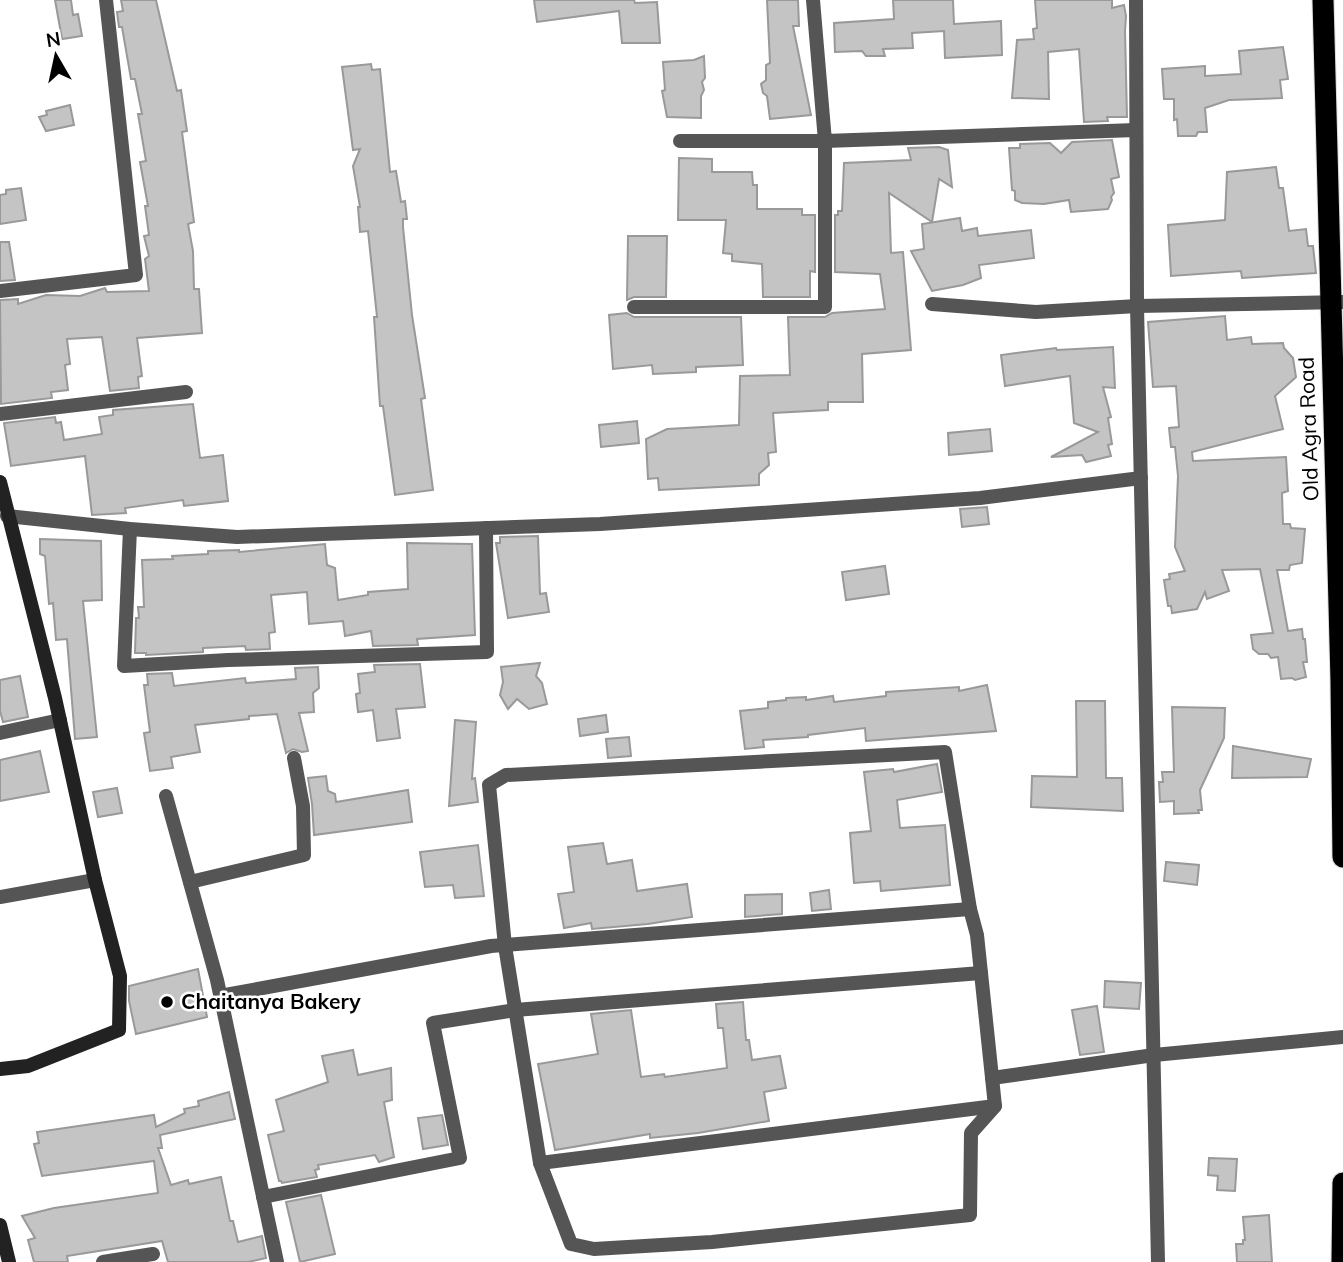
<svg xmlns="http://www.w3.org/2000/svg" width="1343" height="1262" viewBox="0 0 1343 1262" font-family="Mulish,sans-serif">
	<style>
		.building { fill: #c4c4c4; stroke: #999; stroke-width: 2 }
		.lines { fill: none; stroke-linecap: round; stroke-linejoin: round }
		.highway-casing { stroke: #dbdbdb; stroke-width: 23 }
		.street { stroke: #555; stroke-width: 14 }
		.secondary { stroke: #222; stroke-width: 14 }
		.highway { stroke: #000; stroke-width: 21 }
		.poi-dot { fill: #000; stroke: #fff; stroke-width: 2.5 }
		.labels { text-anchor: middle; stroke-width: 5; stroke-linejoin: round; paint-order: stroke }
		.street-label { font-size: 21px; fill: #000; stroke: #fff }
		.poi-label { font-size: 21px; font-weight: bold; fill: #000; stroke: #fff; text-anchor: start }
	</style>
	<rect width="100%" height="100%" fill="#fff"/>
	<g class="building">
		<path d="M55,0H71L73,15L78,14L82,36L62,39Z"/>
		<path d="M121,0H156L177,91L181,90L187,131L182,132L194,222L188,224L193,251L194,289H199L202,333L137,338L142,376L138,377L139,388L110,391L102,337L67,339L70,364L65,365L68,390L51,392L52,398L1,404L0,300L18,299V304L46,295L80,296L105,288L107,292L149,291L145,259L149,256L144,236L149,235L145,206H148L140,162L146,161L138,114H142L135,79H131L122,27H119L117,12L123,11Z"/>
		<path d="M534,0H634L635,3L657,2L660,43H622L619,11L537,22Z"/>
		<path d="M767,0H798L799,26H793L811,115L770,119L767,96L763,93L761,84L766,80V65L770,63Z"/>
		<path d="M893,0H953L954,24L1001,21L1002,55L945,58L944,31L912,33L913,48L883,49L885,56H866L862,51L835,52L834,23L894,19Z"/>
		<path d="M1035,0H1112V8L1124,5L1126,16L1125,31L1127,117H1107L1108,121L1084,122L1079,49L1048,52L1049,99L1012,98L1017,40L1034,39L1033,29L1037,28Z"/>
		<path d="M1283,47L1288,79L1280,80L1282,98L1229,100L1205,108L1207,132H1198L1196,136H1178L1177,119L1174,120V99H1164L1162,69L1205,66V76L1241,74L1239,51Z"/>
		<path d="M704,56L705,78L702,82L704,90L701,96V118L667,117L662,91L665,90L663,62L694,60Z"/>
		<path d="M371,64L372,70L380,69L390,172L396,171L401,202L405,201L407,219H403V227L412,315L425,398L421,399L433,490L395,495L383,406H380L374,317H377L368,231L360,232L358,207H360L353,166L360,149L353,150L342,67Z"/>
		<path d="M70,105L74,125L46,131L39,117L47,115L46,111Z"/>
		<path d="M1112,140L1119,177L1111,179L1114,193L1111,197L1112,200L1108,209L1071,212L1069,200L1044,204L1022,203L1015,200V191L1012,190L1009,148H1020V144L1050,143L1061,153L1072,142Z"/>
		<path d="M939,147L948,150L952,187L939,179L932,222L889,193L891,253L903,252L911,350L862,354L863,402H828V410L773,413L776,452L768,453L769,465L759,474V485L659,490L658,478L648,479L646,439L667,429L739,425L740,376L790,375L788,317H825L832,313L885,309L880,274L835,272V215H838V211H842L844,163L911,160L908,148Z"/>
		<path d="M679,158L712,159V172H752L753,185H757V209H802V215H815V272L810,271V297H763L762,264L732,261V254L723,253L726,220H678Z"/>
		<path d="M1276,167L1279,188H1283L1289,231L1306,229L1308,246H1313L1316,273L1242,278L1241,271L1171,276L1168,225L1225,220L1227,172Z"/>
		<path d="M21,188L26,220L0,224V195L6,194V190Z"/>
		<path d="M960,218L962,231L977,228L978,236L1031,230L1034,258L979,265L981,278L963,285L932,291L911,251L924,249L922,224Z"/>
		<path d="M628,236H667L666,297H634L627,300Z"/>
		<path d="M0,242H9L15,280L0,281Z"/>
		<path d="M627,313L634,317H741L743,365L696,367V372L653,374L652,365L613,369L609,315Z"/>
		<path d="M1225,316L1227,340L1251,337L1252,344L1283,343L1284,348L1293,358L1296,377L1275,396L1283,429L1192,452L1193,461L1286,457L1288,491L1282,493L1283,524H1290L1291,528L1305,529L1302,563L1290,565L1289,570H1277L1288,631L1302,629L1303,639H1305L1307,662H1303L1306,677L1295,680L1292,678L1281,679L1278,657L1271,658L1268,654H1259L1253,649L1251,635L1273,633L1260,569L1222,570L1229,591L1207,599L1205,592L1197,609L1172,613L1171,606H1168L1164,580L1170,579L1169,574L1185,571L1175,547L1178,476L1175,447H1171L1169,428L1179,427L1176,386L1153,387L1148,322Z"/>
		<path d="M1113,347L1115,388L1103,387L1111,417L1108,418L1112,444L1108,445L1111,456L1086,462L1082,455L1051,457L1098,432L1074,423L1070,376L1005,386L1001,355L1056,348L1057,350Z"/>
		<path d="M193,404L200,458L223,455L228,501L184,506L183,500L125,508L126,513L92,515L85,456L11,466L4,423L55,417L56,423L61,422L64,440L102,434L99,417L113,415V410Z"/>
		<path d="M637,421L639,443L601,447L599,425Z"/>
		<path d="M990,429L992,451L949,455L948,433Z"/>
		<path d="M987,507L989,524L962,527L960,509Z"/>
		<path d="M538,536L540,594L546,593L549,612L508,618L496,543H500V537Z"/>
		<path d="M40,539L101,541L102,600L83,601L97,737L75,739L67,639L56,640L53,603L49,604L45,556L40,554Z"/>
		<path d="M407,543L472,544L475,635L417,639L418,645L373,646L371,631L345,636L343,621L309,624L307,592L271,595L275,632L269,633L270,649L246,650L245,646L203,648V652L146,655V653H135L136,618H139L138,607H144L142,560L173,559L172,556L208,554V551L239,550V552L325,544L327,565L335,568L338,600L368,595V592L408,589Z"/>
		<path d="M885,566L889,594L846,600L842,572Z"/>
		<path d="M540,663L536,676L542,683L547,704L529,709L517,699L508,709L500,695L503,682L501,667Z"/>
		<path d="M420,664L425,707L396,709L400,738L377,741L373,710L358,712L356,694L360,693L358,674L375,672L374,665Z"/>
		<path d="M318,667L319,688L313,693L314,712L299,713L308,751L302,752L293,749L286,753L277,714L249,716V719L195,725L200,752L171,757L173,768L150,771L144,733L150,732L144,685H148L147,674L172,673L174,686L245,678L246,683L296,679L295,668Z"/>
		<path d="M20,676L28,717L3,722L0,711V680Z"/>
		<path d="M987,685L996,731L866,741L865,728L808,735V737L763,740L764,747L745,749L740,711L768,708V702L786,700V698L806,697V700L833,696L834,702L886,696V692L959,687V691Z"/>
		<path d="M1076,701H1105L1106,778H1122L1123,811L1031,807L1032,776L1077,777Z"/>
		<path d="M1172,707L1225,708L1224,738L1200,790L1202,810H1198L1199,813L1174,814V801L1160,802L1159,782H1163L1162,772H1174Z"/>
		<path d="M606,715L608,732L580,736L578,719Z"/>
		<path d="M455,720L476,722L472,779L475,778L478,802L449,806Z"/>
		<path d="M629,737L631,756L608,758L606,739Z"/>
		<path d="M1233,746L1311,759L1307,777L1232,778Z"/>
		<path d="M40,751L49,792L0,801V760Z"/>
		<path d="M937,764L942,792L897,800L900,828L945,825L950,885L881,891L880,881L854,883L850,833L871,831L864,772L893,769L894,772Z"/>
		<path d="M326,776L328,791L335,794L336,802L408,790L412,822L314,835L312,804L308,778Z"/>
		<path d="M117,788L122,813L98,817L93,792Z"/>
		<path d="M603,843L607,864L632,860L637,891L687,884L692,917L648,924L592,929L591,923L564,928L558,894L574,892L568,847Z"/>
		<path d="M478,845L484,896L455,898L453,885L425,887L420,852Z"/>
		<path d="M1166,862L1199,865L1197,885L1164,881Z"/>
		<path d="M829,890L831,909L812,911L810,893Z"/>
		<path d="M782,894V914L745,917V895Z"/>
		<path d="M198,969L207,1017L136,1034L129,1001V986Z"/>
		<path d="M1105,981L1141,983L1139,1009L1104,1007Z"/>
		<path d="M743,1002L746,1040H749L752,1060L780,1056L786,1088L764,1092L769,1121L698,1133L650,1138V1134L555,1150L538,1064L598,1054L591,1014L631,1010L641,1077L664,1074L665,1077L727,1068L723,1028H718L716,1004Z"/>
		<path d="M1097,1006L1104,1052L1080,1055L1072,1010Z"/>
		<path d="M353,1050L358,1075L391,1068L392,1100L384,1102L394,1157L379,1162L375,1155L318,1165L319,1169L315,1170L317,1177L282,1183L281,1181H279L268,1135L284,1131L276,1100L328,1082L322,1056Z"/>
		<path d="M229,1092L235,1119L160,1135L162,1148H158L171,1185L188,1180L189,1184L221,1177L230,1221H233L238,1242L262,1236L266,1258L248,1262H168L162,1241L67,1256L68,1262H34L28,1240L35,1238L22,1216L54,1208L158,1193L154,1161L42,1176L34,1144L39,1143L37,1132L154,1115L156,1127L185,1113L184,1109L199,1106L198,1101Z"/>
		<path d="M442,1115L448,1145L423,1149L418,1118Z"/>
		<path d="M1209,1158L1237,1159L1235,1191L1217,1190L1218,1176L1208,1175Z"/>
		<path d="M321,1195L335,1254L300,1262L286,1202Z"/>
		<path d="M1269,1215L1272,1262H1237L1236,1244H1243V1240H1245L1243,1217Z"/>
	</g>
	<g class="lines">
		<g class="highway-casing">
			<g id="highway">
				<path d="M1323,0L1341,680L1343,857"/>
				<path d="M1342,1262L1343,1183"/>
			</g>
		</g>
		<g class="street">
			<path d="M813,0L825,141L1136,130"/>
			<path d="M1136,0L1137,306L1158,1262"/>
			<path d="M0,291L136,275L106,0"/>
			<path d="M932,304L1036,312L1137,306L1343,302"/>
			<path d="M634,307H825V141H680"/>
			<path d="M0,414L186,392"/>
			<path d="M7,516L130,529L237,537L600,524L980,498L1141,478"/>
			<path d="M130,529L124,666L228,660L487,652L486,528"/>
			<path d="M0,733L60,720"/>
			<path d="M945,752L970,909L977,935L995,1106L971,1133L970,1215L712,1242L594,1249L571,1244L540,1163L505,946L489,785L506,775Z"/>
			<path d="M166,796L217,980L277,1262"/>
			<path d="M190,882L304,855L303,806L294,758"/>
			<path d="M0,897L95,880"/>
			<path d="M220,996L491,946L970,909"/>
			<path d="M992,1078L1154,1055L1343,1037"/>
			<path d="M540,1163L995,1106"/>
			<path d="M263,1197L460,1158L433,1023L515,1010L981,973"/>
			<path d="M103,1262L153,1254"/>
		</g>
		<g class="secondary">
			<path d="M0,482L55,698L95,880L120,976L119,1030L28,1066L0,1069"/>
			<path d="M0,1225L9,1262"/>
		</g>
		<use href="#highway" class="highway"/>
	</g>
	<circle class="poi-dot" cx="167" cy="1002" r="7"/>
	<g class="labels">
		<g class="street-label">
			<text transform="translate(1309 429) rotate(-92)" y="7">Old Agra Road</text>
		</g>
		<g class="poi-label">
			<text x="181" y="1009">Chaitanya Bakery</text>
		</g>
	</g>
	<g transform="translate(56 56) rotate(351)" stroke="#ffffff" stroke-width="5" paint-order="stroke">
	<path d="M0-5L12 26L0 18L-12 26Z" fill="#000000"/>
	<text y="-10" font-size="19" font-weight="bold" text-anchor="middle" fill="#000000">N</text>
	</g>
</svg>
